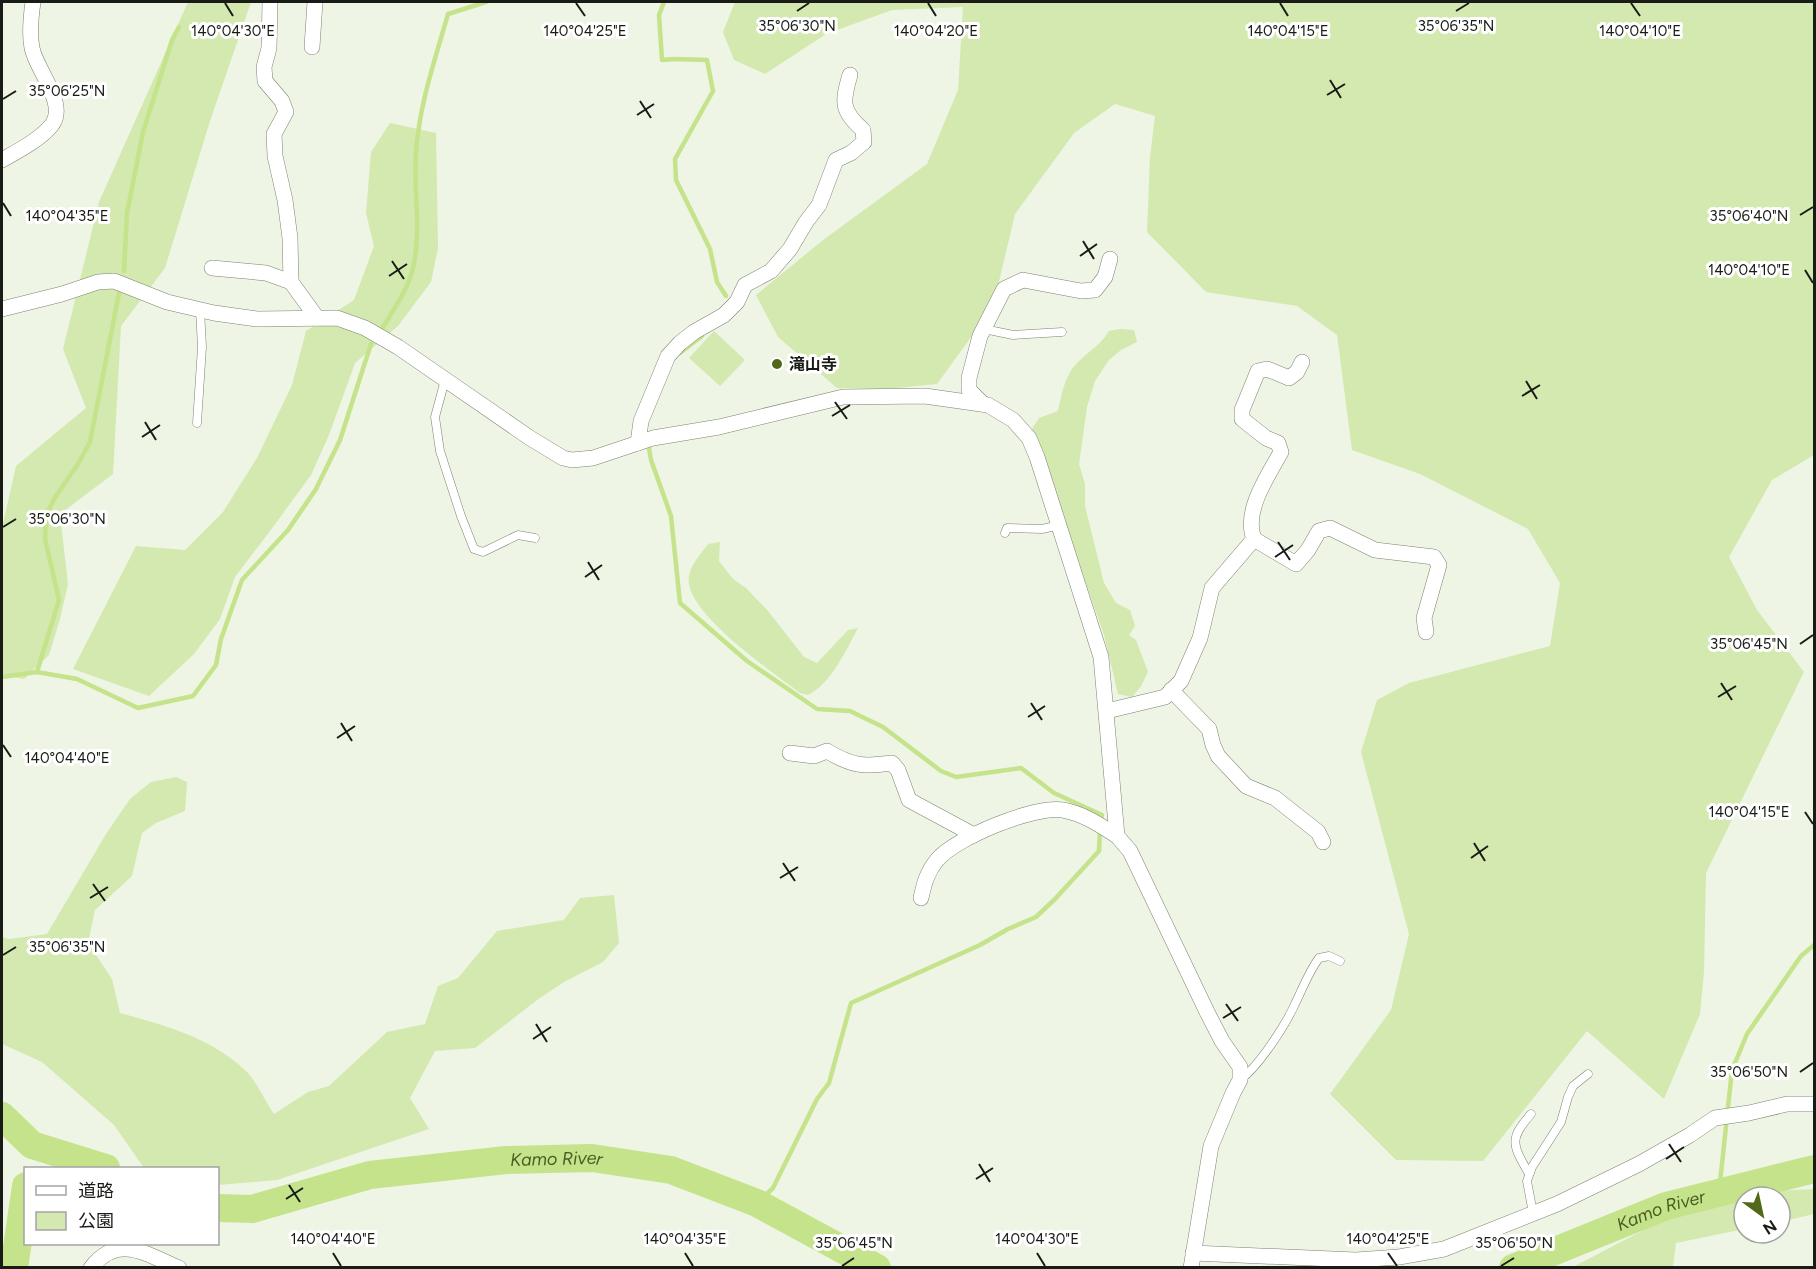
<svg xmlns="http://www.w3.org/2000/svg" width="1816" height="1269" viewBox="0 0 1816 1269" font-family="Figtree,'Noto Sans JP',sans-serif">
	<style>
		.green { fill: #d4e9af }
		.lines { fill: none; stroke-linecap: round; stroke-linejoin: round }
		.stream { stroke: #c4e38b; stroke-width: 4.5 }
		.river { stroke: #c4e38b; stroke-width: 28 }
		.lane-casing { stroke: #7c8273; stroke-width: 9 }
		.street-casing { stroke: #7c8273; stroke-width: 16 }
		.lane { stroke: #fff; stroke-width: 8 }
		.street { stroke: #fff; stroke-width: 15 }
		.ticks { fill: none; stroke: #191c16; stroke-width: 2 }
		.poi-dot { fill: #526919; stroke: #fff; stroke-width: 2 }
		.labels { text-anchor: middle; stroke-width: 6; stroke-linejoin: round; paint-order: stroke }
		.poi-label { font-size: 16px; font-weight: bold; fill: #191c16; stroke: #fff; text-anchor: start }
		.water-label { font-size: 18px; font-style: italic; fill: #4b5e21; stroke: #fff }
		.ticks-label { font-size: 15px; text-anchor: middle; fill: #191c16; stroke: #fff; stroke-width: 6; stroke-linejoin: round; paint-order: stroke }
	</style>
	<rect width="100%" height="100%" fill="#eef5e4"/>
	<g class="green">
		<path d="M188,2H251L210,121L165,268L121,326L113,474L60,514L68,584L60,619L49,655L24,679L2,675V528L16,466L86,408L63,349L99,202Z"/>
		<path d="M735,2H1814V455L1772,480L1729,557L1757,610L1804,672L1706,873L1704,972L1700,1014L1664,1099L1587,1031L1483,1161L1396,1160L1330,1094L1391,1010L1409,934L1361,752L1377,700L1409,683L1550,646L1560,583L1528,529L1420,474L1352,450L1337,335L1297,306L1206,292L1147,232L1150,157L1155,116L1115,104L1074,133L1015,214L993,307L937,384L887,389L837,388L778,337L756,295L823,240L927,164L958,90L963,7L892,10L826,34L765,74L734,60L723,32Z"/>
		<path d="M390,123L436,133L438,248L431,282L398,326L355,363L329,435L311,475L273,527L235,577L220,619L194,654L149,696L73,669L136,546L185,550L223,512L257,458L292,385L306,331L354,300L374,246L366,213L371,152Z"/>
		<path d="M1120,329L1134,330L1137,342L1121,350L1109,360L1095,381L1087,407L1079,464L1085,484V506L1104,583L1116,603L1130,610L1135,626L1129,635L1136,640L1148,672L1141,686L1132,697L1118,694L1104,635L1032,429L1039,418L1058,411C1061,397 1064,381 1072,369C1083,354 1099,348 1109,331Z"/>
		<path d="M714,331L745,360L720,386L689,358Z"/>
		<path d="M720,542L719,561L733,579L746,588L768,611L804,657L817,663L848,630L858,628C847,649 830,685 808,695L800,693C774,673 682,611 689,576C691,564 701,554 708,544Z"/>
		<path d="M176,777L187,782L185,811L156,823L142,833L132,876L95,910L88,943L112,979L120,1013C164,1025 212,1038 246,1071C257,1082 265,1101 274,1114L308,1092L329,1086L387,1032L425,1024L438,986L458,978L497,931L564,920L580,898L614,895L619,943L603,962L564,982L537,1000L475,1048L435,1051L410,1098L429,1129L277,1180L218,1185V1168H144L114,1125L42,1062L2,1044V937L9,939L47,934L106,834L130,799L151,782Z"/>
		<path d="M1814,1189V1214L1780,1222V1197H1749L1772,1191Z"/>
		<path d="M1744,1198V1229L1676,1243L1673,1267H1573L1659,1222Z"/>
	</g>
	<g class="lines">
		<g class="stream">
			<path d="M664,2L659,15L662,60L675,59L707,60L713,91L675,159L676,180L710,249L717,282L726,296"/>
			<path d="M124,271L127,213L143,132L172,40L179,27"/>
			<path d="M382,329C393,310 408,290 413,268C422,230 413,190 416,153C419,105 435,60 448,14L486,2"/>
			<path d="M680,353L702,336"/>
			<path d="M648,442L651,460L671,516L680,603L747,661L817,709L850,711L883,727L941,771L956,777L1021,768L1054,793L1102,815L1101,821"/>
			<path d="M37,672L59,600L45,539L46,516L54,499L78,464L90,442L119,293"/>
			<path d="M2,677L37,672L77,679L138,708L193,696L216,665L221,639L242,580L288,530L316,489L340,440L371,344"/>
			<path d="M1719,1192L1732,1070L1747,1034L1801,956L1814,945"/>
			<path d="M757,1203L773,1188L817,1099L829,1083L851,1003L980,945L1008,929L1036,917L1055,899L1099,851L1100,830"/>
		</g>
		<g class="river">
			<path d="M2,1116L32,1145L106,1168"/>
			<path id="s1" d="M218,1208L252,1209L370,1175L506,1160L592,1158L671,1170L757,1203L877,1268"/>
			<path d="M14,1268L26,1186"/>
			<path id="s2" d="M1513,1268L1666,1206L1814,1169"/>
		</g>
		<g class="lane-casing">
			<g id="lane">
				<path d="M984,329L1013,335L1062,332"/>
				<path d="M445,380L435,417L440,451L461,516L474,549L483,552L518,535L535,538"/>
				<path d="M197,423L202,347L200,310"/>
				<path d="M1005,533L1007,528L1042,529L1060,525"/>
				<path d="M1240,1080C1259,1066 1285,1026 1295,1004C1303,988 1308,973 1319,958L1329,956L1340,961"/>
				<path d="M1529,1174C1513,1145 1508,1140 1531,1114"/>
				<path d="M1533,1213L1527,1181L1532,1167L1561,1122L1568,1097L1573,1086L1588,1074"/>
			</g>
		</g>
		<g class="street-casing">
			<g id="street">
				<path d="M270,2L269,48L264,67L265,81L282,101L286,112L274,134L275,156L285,200L290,238L291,282"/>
				<path d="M312,47L315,2"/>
				<path d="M2,160C18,151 39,140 51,126C69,105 36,70 32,48C29,33 31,16 33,2"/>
				<path d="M212,268L266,273L291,282L317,318"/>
				<path d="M2,309L62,294L98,282L114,281L167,302L214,313L257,319L337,318L365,328L398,347L530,438L563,458L572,460L593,458L653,438L719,427L843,397L925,396L988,405L1013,420L1029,438L1037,457L1101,657L1117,836L1130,851L1207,1012L1222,1041L1240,1067V1080L1233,1093L1211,1146L1191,1268"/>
				<path d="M983,404L969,390V378L980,336L1004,289L1023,280L1081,291L1095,290L1105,277L1110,259"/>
				<path d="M638,443L641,421L668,356L680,343L694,332L724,315L737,302L745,285L771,271L790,249L806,222L819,205L836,160L851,153L864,142L863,130C841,111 842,102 850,75"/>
				<path d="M1254,539L1296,564L1308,550L1319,531L1330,528L1375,550L1434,557L1439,565L1424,618L1426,632"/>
				<path d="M1171,690L1209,729L1213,745L1218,756L1246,786L1275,798L1318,832L1323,842"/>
				<path d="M1107,711L1165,697L1181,681L1200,638L1212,588L1254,539C1243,511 1268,476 1281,452L1278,443L1266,438L1242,419V410L1258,371L1267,369L1289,378L1297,372L1302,362"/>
				<path d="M790,753L814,756L827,751C852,766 863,767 892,763L898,770L909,800L974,835"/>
				<path d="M921,898C924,884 927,872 937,860C955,838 1035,805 1063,810C1084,814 1100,825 1117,836"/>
				<path d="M1193,1253L1356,1260L1399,1257L1444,1249L1557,1204L1639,1164L1690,1135L1715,1118L1749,1113L1787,1104H1814"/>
				<path d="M91,1268C118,1233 146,1254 179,1268"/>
			</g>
		</g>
		<use href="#lane" class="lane"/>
		<use href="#street" class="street"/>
	</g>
	<path class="ticks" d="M225,3L233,16M576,3L585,16M928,3L936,16M1280,3L1288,16M1631,3L1640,16M797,11L809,3M1456,11L1469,3M1330,80L1341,98M1327,95L1345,84M3,99L16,91M640,101L651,118M637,115L654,104M3,203L11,216M1800,215L1813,207M1083,241L1094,259M1080,256L1097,244M392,261L404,279M1805,270L1813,283M389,276L407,264M1526,381L1537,399M1522,396L1540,385M835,402L847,419M832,416L850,405M145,422L156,440M142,437L160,425M3,527L16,519M1278,542L1290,560M1275,557L1293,545M588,562L599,580M585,577L602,565M1800,644L1813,635M1721,683L1732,700M1718,697L1736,686M1031,703L1042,720M1028,717L1045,706M341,723L352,741M337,738L355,726M3,745L11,757M1805,812L1813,824M1474,843L1485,861M1471,858L1488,846M783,863L795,881M780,878L798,867M93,884L105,901M90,898L108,887M3,955L16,947M1226,1004L1238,1021M1223,1018L1241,1007M536,1024L547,1042M533,1039L551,1027M1800,1072L1813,1063M1669,1144L1681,1162M1666,1159L1684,1147M979,1164L990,1182M976,1179L993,1168M289,1185L300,1202M286,1199L303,1188M333,1253L341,1266M685,1253L693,1266M1037,1253L1045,1266M1388,1253L1397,1266M842,1266L854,1258M1501,1266L1514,1258"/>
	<circle class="poi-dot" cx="777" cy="364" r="6"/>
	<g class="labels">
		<g class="poi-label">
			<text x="789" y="370">滝山寺</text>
		</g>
		<g class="water-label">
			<text dy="6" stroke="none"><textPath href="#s1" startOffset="344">Kamo River</textPath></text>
			<text dy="6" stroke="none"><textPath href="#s2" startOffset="159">Kamo River</textPath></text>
		</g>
	</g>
	<g class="ticks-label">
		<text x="797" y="31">35°06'30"N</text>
		<text x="1456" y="31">35°06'35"N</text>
		<text x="233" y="36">140°04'30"E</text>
		<text x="585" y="36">140°04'25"E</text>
		<text x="936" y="36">140°04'20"E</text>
		<text x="1288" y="36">140°04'15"E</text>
		<text x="1640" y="36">140°04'10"E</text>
		<text x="67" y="96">35°06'25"N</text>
		<text x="1749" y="221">35°06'40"N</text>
		<text x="67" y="221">140°04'35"E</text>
		<text x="1749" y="275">140°04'10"E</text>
		<text x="67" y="524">35°06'30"N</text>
		<text x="1749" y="649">35°06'45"N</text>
		<text x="67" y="763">140°04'40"E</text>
		<text x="1749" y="817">140°04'15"E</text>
		<text x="67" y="952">35°06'35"N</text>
		<text x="1749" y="1077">35°06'50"N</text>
		<text x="333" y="1244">140°04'40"E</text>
		<text x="685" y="1244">140°04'35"E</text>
		<text x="1037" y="1244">140°04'30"E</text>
		<text x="1388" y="1244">140°04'25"E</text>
		<text x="854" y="1248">35°06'45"N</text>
		<text x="1514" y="1248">35°06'50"N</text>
	</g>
	<rect width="1816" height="1269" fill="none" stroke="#191c16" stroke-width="6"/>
	<rect x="24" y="1167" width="195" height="78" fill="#ffffff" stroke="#a3a4a2" stroke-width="1.5"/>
	<rect x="36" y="1186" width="30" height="9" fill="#ffffff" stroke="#a3a4a2" stroke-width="1.5"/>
	<text x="78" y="1197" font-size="18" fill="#191c16">道路</text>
	<rect x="36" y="1212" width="30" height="18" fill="#d4e9af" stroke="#a3a4a2" stroke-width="1.5"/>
	<text x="78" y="1227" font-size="18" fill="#191c16">公園</text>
	<g transform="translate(1762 1215) rotate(147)"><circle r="28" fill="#ffffff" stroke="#a3a4a2" stroke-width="1.5"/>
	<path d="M0-4.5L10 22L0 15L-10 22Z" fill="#526919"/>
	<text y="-9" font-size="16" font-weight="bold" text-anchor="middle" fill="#191c16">N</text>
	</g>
</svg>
